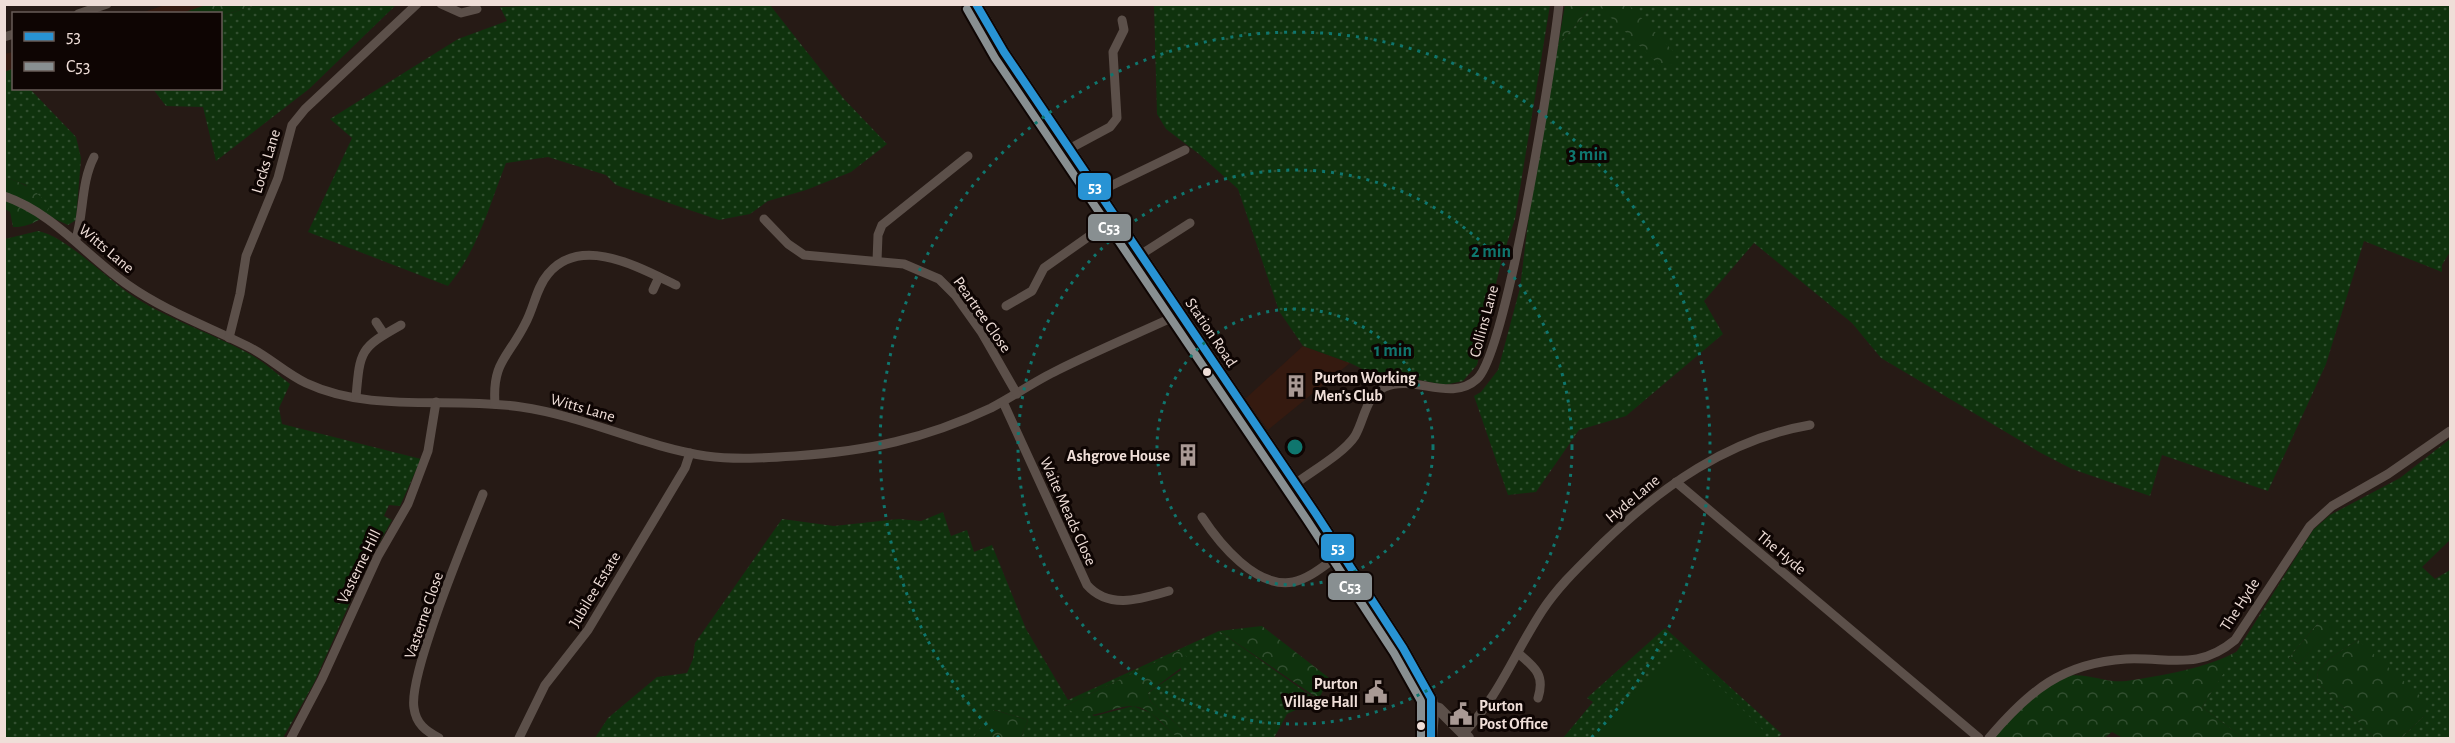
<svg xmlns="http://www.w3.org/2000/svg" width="2455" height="743" viewBox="0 0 2455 743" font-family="'Alegreya Sans',sans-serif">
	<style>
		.built { fill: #351a10 }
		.grass { fill: url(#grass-dots); fill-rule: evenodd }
		.forest { fill: url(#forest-crowns) }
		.garden { fill: #0f320d }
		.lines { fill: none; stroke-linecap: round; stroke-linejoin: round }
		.minor { stroke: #5c504a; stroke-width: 9 }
		.tertiary { stroke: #5c504a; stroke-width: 12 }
		.bus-1-casing { stroke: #0e0503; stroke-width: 12 }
		.bus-2-casing { stroke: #0e0503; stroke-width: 12 }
		.bus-1 { stroke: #2893d4; stroke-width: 8 }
		.bus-2 { stroke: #888f91; stroke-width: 8 }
		.ring { fill: none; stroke: #0f766e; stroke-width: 3; stroke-dasharray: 3 6 }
		.bus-dot { fill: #efded8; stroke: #0e0503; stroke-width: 2 }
		.labels { text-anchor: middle; stroke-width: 6; stroke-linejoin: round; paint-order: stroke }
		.street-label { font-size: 16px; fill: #efded8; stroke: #0e0503 }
		.poi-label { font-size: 16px; font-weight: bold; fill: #efded8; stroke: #0e0503; text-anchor: start }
		.centre { fill: #0f766e; stroke: #0e0503; stroke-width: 3 }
		.ring-label { font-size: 18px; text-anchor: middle; font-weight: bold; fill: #0f766e; stroke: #0e0503; stroke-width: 6; stroke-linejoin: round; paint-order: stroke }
		.line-badge { stroke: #0e0503; stroke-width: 2 }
		.badge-label { font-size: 16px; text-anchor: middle; font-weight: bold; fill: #fff }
	</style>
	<defs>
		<pattern id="grass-dots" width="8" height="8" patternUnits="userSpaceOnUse" patternTransform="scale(1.5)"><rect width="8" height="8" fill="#0f320d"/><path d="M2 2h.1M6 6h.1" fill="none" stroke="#324f30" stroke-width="1.8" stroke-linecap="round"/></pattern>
		<pattern id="forest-crowns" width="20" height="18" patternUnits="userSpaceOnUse" patternTransform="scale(1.5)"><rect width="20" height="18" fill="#0f320d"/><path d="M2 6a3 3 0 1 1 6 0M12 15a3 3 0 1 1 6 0" fill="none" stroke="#324f30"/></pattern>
	</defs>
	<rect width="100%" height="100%" fill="#261a15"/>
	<g class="built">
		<path d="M165,5H213L187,13L138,14Z"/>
		<path d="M13,52V69L5,72L4,54Z"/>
		<path d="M1303,346L1350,363L1268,430L1245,399Z"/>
	</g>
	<g class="grass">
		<path d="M256,5H396L309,89L216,161L203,107L166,106L153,89L220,88L221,16Z"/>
		<path d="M545,5H770L844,99L887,144L851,172L806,190L768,201L750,214L719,220L616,185L606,175L548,157L506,163C489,206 478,250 448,286L308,232L352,138L330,119L458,39L507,21L500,7Z"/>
		<path d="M1154,5H1550L1515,219L1502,258L1477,365L1463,381L1444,385L1410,378L1379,377L1350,363L1303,346L1279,311L1238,189L1199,154L1166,129L1157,114Z"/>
		<path d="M1593,5H2450V252L2442,265V272L2364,241L2326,364L2268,491L2162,455L2150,496L2072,469L2041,453L1881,358L1852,323L1754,243L1704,301L1723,334L1626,416L1579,430L1536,492L1508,495L1474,396L1481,392L1498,370L1520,288L1529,214L1558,45Z"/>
		<path d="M12,69L14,88L30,89L76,137L81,158L76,220L68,225L46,215L26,185L5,177L4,72Z"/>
		<path d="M38,231C63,235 105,276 127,292C164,318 207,331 246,352C262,360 276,373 290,384L279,408L282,424L421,459L400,506L389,505L384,516L392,520L377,547L364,545L361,559L368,562L314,683L283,738H5V239Z"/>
		<path d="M2450,439V540L2422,567L2435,579L2450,570V738H2401L2424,716L2358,640L2329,659L2318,671L2317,682L2375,738H2243L2202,707L2313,530L2330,515L2400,478ZM2318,623L2335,625L2298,664L2289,658Z"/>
		<path d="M943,512L951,536L967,530L974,552L992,545L1026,629L1068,700L1219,631L1317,700L1287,714L1274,738H1193L1151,702L1148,693L1181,670V650L1065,706L1095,716L1133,706L1151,713L1178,738H1021L1028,720L995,710L973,738H595L608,718L657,677L687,673L693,659L695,643L782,519L834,526L899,519L921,521Z"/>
		<path d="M1665,628L1782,734L1777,738H1563L1593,702L1587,698Z"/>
	</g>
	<g class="forest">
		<path d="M206,5H256L221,16L220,14L182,13Z"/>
		<path d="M1565,5H1593L1558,45Z"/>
		<path d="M1598,5H1629L1674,52L1677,64L1660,66Z"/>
		<path d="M4,177C23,183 39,190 49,208C44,221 25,228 13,227L10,212L5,209Z"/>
		<path d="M2327,622L2336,625L2298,664L2289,658L2318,623Z"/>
		<path d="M1262,626L1333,681L1324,688L1319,699L1219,631Z"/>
		<path d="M2358,640L2428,703L2424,716L2401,738H2375L2317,682L2318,671L2329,659Z"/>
		<path d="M1181,650L1190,661L1148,693L1151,702L1193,738H1178C1165,727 1151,707 1132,706C1109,706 1085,727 1065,706Z"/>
		<path d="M2238,651L2202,707L2243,738H2123L2112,732L2104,738H1994C2010,719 2029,697 2050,683C2076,665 2101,684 2126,681C2161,676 2207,668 2238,651Z"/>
		<path d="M994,710L1028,720L1021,738H973Z"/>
	</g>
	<path class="garden" d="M1681,648L1766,733L1760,738H1589Z"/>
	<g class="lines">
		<g class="minor">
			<path d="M441,4L461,13L477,9"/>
			<path d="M78,14L107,4"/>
			<path d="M4,37L14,34"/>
			<path d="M1069,149L1110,127L1117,118L1113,52L1124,30L1122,20"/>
			<path d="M1098,192L1185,150"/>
			<path d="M4,196C54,213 86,256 128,285C165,311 207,326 247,346C268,356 285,373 306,383C372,414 450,396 521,407C584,416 642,446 706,456C735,460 765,458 795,456C868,451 925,439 991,408C1014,396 1035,381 1058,370C1098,350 1139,333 1180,314"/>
			<path d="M764,219L788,244L804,255L904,264L939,279L955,295L982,333L1017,394"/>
			<path d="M76,239C84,212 81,182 94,157"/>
			<path d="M1140,255L1190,223"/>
			<path d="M877,261L878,235L882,225L968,156"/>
			<path d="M653,290L659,277"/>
			<path d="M1006,306L1032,291L1044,268L1115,218"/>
			<path d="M376,322L384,334"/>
			<path d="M229,338L240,294L246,256L278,178L292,125L305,109L417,4"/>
			<path d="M356,397C360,350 360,348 401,325"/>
			<path d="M1003,402L1087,585C1109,610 1141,599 1169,591"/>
			<path d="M495,404C492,362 508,358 525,324C534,308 536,288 548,274C581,234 640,268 676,285"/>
			<path d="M1676,482L1979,738"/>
			<path d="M1295,484C1312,471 1344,453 1355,436C1365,419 1365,396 1385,387C1414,374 1451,403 1477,379C1507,352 1553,60 1559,4"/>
			<path d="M1202,517C1219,543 1256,589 1293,582C1310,579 1327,563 1341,554"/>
			<path d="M1519,654C1536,668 1545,676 1538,698"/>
			<path d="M1463,734C1499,696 1514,654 1542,611C1559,585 1581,565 1603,543C1661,487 1728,439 1810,425"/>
			<path d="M291,738L322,679L378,556L408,504L428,451L436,402"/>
			<path d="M439,738C426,731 416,724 414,708C408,674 468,532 483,494"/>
			<path d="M519,738L545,685L588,630L685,468L690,453"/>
			<path d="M1989,738C2029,691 2062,663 2126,659C2170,657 2198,671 2235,640L2310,526L2332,506L2388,474L2450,431"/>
		</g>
		<g class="tertiary">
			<path d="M976,4L1004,52L1316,514L1403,648L1431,698L1433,713L1431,738"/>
			<path d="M1433,707L1439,709L1468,738"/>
		</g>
		<g class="bus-1-casing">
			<path id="bus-1" d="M976,4L1004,52L1316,514L1403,648L1431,698V738"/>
		</g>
		<g class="bus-2-casing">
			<path id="bus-2" d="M967,9L995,58L1307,520L1394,653L1421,701V737"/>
		</g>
		<use href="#bus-1" class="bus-1"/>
		<use href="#bus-2" class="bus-2"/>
	</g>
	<g class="ring">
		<circle cx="1295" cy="447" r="138"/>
		<circle cx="1295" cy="447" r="277"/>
		<path d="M999 738A415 415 0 1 1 1591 738"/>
	</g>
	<defs>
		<g id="building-bare" transform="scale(1.8)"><path d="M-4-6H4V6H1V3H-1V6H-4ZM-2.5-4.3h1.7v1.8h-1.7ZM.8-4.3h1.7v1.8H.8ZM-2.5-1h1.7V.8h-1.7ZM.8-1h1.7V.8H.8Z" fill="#a99994" stroke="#0e0503" stroke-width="2.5" paint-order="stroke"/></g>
		<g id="civic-bare" transform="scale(1.8)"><path d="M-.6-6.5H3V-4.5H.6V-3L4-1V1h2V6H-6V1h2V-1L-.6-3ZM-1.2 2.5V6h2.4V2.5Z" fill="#a99994" stroke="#0e0503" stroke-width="2.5" paint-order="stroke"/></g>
	</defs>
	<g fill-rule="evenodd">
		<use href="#building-bare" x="1296" y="386"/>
		<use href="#building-bare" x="1188" y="455"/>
		<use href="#civic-bare" x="1376" y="692"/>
		<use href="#civic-bare" x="1461" y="714"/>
	</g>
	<g class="bus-dot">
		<circle cx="1207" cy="372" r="5"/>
		<circle cx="1421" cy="726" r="5"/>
	</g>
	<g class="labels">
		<g class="street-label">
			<text transform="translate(265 161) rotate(-73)" y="6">Locks Lane</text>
			<text transform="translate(107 248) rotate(40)" y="6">Witts Lane</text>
			<text transform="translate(983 314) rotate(55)" y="6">Peartree Close</text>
			<text transform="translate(1483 321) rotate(-75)" y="6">Collins Lane</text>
			<text transform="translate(1212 332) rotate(56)" y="6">Station Road</text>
			<text transform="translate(583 407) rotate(16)" y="6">Witts Lane</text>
			<text transform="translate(1632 498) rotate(-40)" y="6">Hyde Lane</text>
			<text transform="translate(1069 511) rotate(66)" y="6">Waite Meads Close</text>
			<text transform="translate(1782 552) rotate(40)" y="6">The Hyde</text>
			<text transform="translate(358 566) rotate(-64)" y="6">Vasterne Hill</text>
			<text transform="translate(594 589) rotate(-59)" y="6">Jubilee Estate</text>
			<text transform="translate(2239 604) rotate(-57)" y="6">The Hyde</text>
			<text transform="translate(423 615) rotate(-71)" y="6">Vasterne Close</text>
		</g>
		<g class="poi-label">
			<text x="1314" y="383">Purton Working<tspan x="1314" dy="18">Men's Club</tspan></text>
			<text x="1170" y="461" text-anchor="end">Ashgrove House</text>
			<text x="1358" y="689" text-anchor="end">Purton<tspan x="1358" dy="18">Village Hall</tspan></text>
			<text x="1479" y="711">Purton<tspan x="1479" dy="18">Post Office</tspan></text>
		</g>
	</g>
	<circle cx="1295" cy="447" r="9" class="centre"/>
	<g class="ring-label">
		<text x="1588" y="160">3 min</text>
		<text x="1491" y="257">2 min</text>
		<text x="1393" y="356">1 min</text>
	</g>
	<g class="line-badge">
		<rect x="1077" y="172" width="35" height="29" rx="6" fill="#2893d4"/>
		<rect x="1087" y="213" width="45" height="29" rx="6" fill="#888f91"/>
		<rect x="1320" y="533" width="35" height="29" rx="6" fill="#2893d4"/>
		<rect x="1327" y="572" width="46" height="29" rx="6" fill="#888f91"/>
	</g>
	<g class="badge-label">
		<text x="1095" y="192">53</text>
		<text x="1109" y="233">C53</text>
		<text x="1338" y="553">53</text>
		<text x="1350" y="592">C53</text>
	</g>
	<rect width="2455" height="743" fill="none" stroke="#efded8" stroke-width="12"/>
	<rect x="12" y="12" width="210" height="78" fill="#0e0503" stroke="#685c58" stroke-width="1.5"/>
	<rect x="24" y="32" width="30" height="9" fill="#2893d4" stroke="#685c58" stroke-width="1.5"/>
	<text x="66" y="42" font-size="18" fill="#efded8">53</text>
	<rect x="24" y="62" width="30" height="9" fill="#888f91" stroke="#685c58" stroke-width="1.5"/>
	<text x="66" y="72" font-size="18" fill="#efded8">C53</text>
</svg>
